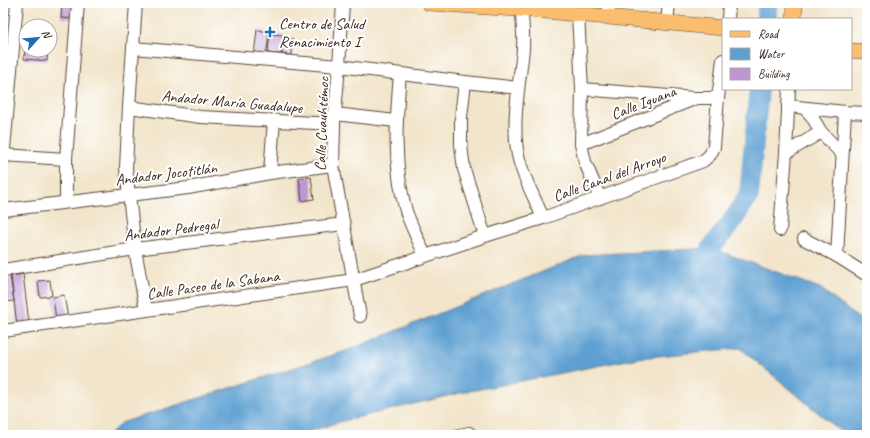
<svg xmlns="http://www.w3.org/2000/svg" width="870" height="438" viewBox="0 0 870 438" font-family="Caveat,sans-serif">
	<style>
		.water { fill: #5ea0d2; stroke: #4c6578 }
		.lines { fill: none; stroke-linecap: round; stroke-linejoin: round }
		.river { stroke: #5ea0d2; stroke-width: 20 }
		.building { fill: #be96d3 }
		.minor-casing { stroke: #564638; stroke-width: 14 }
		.major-casing { stroke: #564638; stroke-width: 16 }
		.minor { stroke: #fff; stroke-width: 12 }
		.major { stroke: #fbbd6e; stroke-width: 15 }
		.poi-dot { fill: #1f6fb2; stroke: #fff; stroke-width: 1.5 }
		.labels { text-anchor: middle; stroke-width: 4; stroke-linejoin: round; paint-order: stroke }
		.poi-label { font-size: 16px; fill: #3b2a1e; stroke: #fff; text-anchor: start }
		.street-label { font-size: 16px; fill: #3b2a1e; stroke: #fff }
	</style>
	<rect width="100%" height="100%" fill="#fff"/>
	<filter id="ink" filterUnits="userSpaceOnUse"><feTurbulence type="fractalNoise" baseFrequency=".025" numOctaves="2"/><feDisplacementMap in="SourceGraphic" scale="8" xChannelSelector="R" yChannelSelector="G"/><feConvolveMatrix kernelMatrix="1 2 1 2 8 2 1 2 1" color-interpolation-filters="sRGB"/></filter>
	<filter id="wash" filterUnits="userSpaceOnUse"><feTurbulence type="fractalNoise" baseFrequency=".012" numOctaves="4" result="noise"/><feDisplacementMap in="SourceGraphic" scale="16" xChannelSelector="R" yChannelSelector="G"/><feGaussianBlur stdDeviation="0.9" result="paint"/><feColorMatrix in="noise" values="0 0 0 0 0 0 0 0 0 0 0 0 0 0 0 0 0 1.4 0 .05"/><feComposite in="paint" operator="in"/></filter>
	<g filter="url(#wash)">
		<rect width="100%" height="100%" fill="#f2e5cb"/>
		<path class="water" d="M711,248L820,288L867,325V435H845L740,348L638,358L460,393L339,422L299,435H109L121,423L346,351L584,255Z"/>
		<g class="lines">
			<g class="river">
				<path d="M766,19L768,3"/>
				<path d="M711,248L731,223L749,195L759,89"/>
			</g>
		</g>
		<g id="blocks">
			<g class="building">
				<path d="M62,3H76L75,19L61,18Z"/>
				<path d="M257,30L269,32L266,57L254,55Z"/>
				<path d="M270,34L283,35L281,54L268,53Z"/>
				<path d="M283,38L293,39L292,55L282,54Z"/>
				<path d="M25,50H48L47,61L24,59Z"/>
				<path d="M311,177L314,199L302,201L299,178Z"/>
				<path d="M23,274L29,323L17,325L11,276Z"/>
				<path d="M10,276L14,301L3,302V277Z"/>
				<path d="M50,280L52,296L40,297L38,281Z"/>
				<path d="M64,295L68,318L56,320L53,297Z"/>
			</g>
		</g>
	</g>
	<g filter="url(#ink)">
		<use href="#blocks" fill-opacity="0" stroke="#564638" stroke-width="1"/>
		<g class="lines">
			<g class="minor-casing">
				<g id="minor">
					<path d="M136,3L129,107L126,168L135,249L146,310"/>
					<path d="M343,3L339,66L334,124L333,165L360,316"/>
					<path d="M522,9C522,22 524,36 523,49C520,82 512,117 517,150C521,174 534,196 543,218"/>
					<path d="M578,14L582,89L581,144L585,162L600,198"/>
					<path d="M608,18L609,3"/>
					<path d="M728,19L729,3"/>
					<path d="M667,23L669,3"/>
					<path d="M133,48L339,66L465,82L518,88"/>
					<path d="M400,74C396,120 393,166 406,211C411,226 419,241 425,256"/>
					<path d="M465,82L461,117V145L464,169L485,236"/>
					<path d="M582,89L694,98"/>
					<path d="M788,106L845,112L867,113"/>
					<path d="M129,107L201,117L334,124"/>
					<path d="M804,108L811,115L821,132"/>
					<path d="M335,114L396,121"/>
					<path d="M581,144L697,98H718"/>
					<path d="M786,153L821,132L842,154"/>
					<path d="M3,155L66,159"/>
					<path d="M3,160L17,3"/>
					<path d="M270,173L274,120"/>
					<path d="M66,201V159L78,3"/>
					<path d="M3,210L188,188L270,173L333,165"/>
					<path d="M780,230L786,153L789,89"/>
					<path d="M804,239L837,256L867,275"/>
					<path d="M837,256L845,112"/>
					<path d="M3,270L135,249L344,224"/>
					<path d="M3,331L354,280L485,236L543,218L703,161L710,155L714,147L718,98L723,60"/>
					<path d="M459,435L469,433L470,435"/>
				</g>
			</g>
			<g class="major-casing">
				<g id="major">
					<path d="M429,3L545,11L723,28"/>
					<path d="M794,19L795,3"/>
					<path d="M851,51H867"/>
				</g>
			</g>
			<use href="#minor" class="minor"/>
			<use href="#major" class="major"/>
		</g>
	</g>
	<path class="poi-dot" d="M268 26h4v4h4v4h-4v4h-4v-4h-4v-4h4z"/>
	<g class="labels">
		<g class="poi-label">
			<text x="279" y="29">Centro de Salud<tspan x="279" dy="18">Renacimiento I</tspan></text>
		</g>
		<g class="street-label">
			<text transform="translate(232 101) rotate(5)" y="6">Andador María Guadalupe</text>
			<text transform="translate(643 102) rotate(-21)" y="6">Calle Iguana</text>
			<text transform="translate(321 124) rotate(-88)" y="6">Calle Cuauhtémoc</text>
			<text transform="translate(166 173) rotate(-7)" y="6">Andador Jocotitlán</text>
			<text transform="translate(609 176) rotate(-20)" y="6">Calle Canal del Arroyo</text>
			<text transform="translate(171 229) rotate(-7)" y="6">Andador Pedregal</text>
			<text transform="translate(213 284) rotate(-8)" y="6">Calle Paseo de la Sabana</text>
		</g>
	</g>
	<rect width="870" height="438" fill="none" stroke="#fff" stroke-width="16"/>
	<rect x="722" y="18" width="130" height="72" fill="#ffffff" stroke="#b1aaa5"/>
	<rect x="730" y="31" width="20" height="6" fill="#fbbd6e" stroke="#b1aaa5"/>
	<text x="758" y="38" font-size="12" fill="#3b2a1e">Road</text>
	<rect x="730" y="48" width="20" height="12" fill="#5ea0d2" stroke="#b1aaa5"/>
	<text x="758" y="58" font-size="12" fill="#3b2a1e">Water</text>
	<rect x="730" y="68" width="20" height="12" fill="#be96d3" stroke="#b1aaa5"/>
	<text x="758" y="78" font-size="12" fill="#3b2a1e">Building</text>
	<g transform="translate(38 38) rotate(63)"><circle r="19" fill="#ffffff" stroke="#b1aaa5"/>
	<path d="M0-3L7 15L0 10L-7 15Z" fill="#1f6fb2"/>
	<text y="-6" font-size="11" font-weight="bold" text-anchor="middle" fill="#3b2a1e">N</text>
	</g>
</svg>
